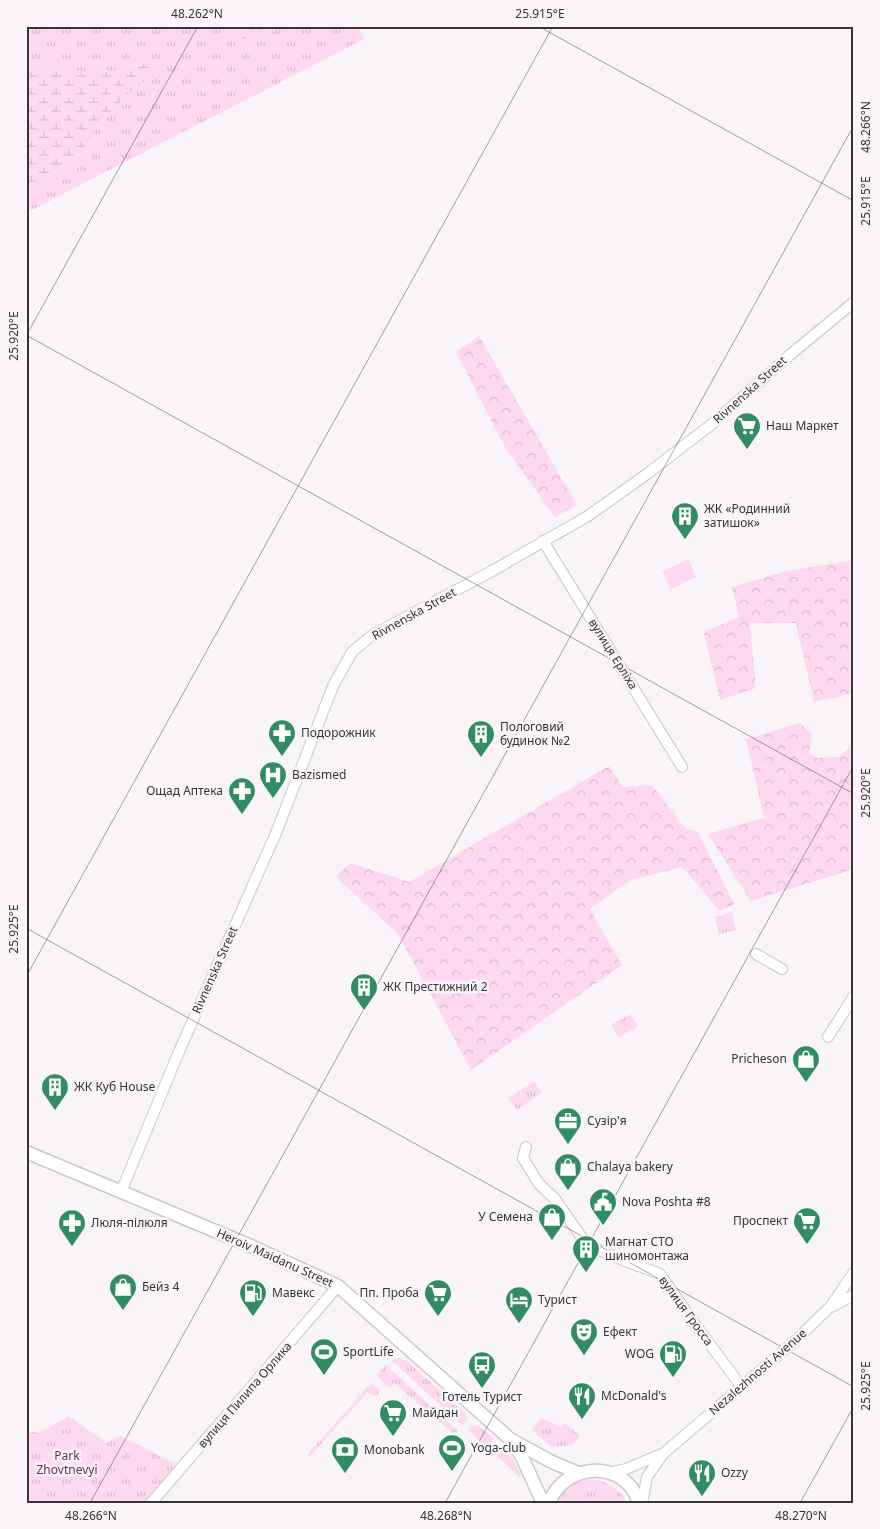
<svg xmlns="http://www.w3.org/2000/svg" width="880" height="1529" viewBox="0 0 880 1529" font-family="'Noto Sans',sans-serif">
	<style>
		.grass { fill: url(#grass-tufts) }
		.forest { fill: url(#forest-crowns) }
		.wetland { fill: url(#wetland-marsh) }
		.pitch { fill: #fdd8ef }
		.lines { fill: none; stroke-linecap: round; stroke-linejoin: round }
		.minor-casing { stroke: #cbc8ca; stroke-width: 12 }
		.major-casing { stroke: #cbc8ca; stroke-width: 15 }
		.minor { stroke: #fff; stroke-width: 10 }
		.major { stroke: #fff; stroke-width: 12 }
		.ticks { fill: none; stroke: #363536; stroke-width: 1; stroke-opacity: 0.45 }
		.labels { text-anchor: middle; stroke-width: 5; stroke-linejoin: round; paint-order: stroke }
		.street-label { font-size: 12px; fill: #363536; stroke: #f8f4f7 }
		.poi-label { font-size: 12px; fill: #363536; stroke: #f8f4f7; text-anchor: start }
		.park-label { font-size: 12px; fill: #6a2b58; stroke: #f8f4f7 }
		.neatline { fill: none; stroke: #363536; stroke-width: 2 }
		.ticks-label { font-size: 12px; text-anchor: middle; fill: #363536 }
	</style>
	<defs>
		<pattern id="grass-tufts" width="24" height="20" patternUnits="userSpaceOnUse" patternTransform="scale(1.25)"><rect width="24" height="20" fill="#fdd8ef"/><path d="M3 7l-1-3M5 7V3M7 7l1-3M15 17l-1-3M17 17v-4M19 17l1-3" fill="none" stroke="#d9bace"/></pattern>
		<pattern id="forest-crowns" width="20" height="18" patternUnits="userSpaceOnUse" patternTransform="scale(1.25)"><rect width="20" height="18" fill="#fdd8ef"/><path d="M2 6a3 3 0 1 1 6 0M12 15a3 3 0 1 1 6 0" fill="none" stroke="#d9bace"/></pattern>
		<pattern id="wetland-marsh" width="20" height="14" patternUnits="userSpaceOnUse" patternTransform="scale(1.25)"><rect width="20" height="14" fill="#fdd8ef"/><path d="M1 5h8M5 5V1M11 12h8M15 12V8" fill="none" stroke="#d9bace"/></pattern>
	</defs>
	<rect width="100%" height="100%" fill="#f8f4f7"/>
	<g class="grass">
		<path d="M26,26H235L244,39L271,32L280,26H357L364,39L26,213V193L78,154L101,123L130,92L143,84L147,62L121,70L89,74L55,66L26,74Z"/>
		<path d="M732,912L736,930L719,934L715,917Z"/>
		<path d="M630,1014L638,1026L619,1038L611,1025Z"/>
		<path d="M534,1081L542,1092L517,1110L509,1098Z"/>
		<path d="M398,1358L407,1361L465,1413L467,1419L462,1425L391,1360Z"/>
		<path d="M386,1365L458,1431L453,1433L394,1383L391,1387H389L379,1378L377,1375Z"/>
		<path d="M371,1383L379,1389V1394L374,1396L368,1392L310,1456L308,1454Z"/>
		<path d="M69,1416L106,1443L120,1436L182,1467L151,1503H26V1431L40,1433Z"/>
		<path d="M541,1418L561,1427L565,1423L580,1436L572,1445L552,1447L532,1430Z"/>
		<path d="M473,1425L479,1426L494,1439L486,1447L468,1430Z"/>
		<path d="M498,1444L513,1459L522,1477H520L491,1451Z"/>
		<path d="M590,1479C607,1481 620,1488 627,1503H555C565,1489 573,1481 590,1479Z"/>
	</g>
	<g class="forest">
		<path d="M235,26H280L271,32L244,39Z"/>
		<path d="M479,336L577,505L555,517L505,447L456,352Z"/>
		<path d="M854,560V693L814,702L796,623H750L756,688L720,700L704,632L739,617L732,587L783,572Z"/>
		<path d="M800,723L812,735L809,752L817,758L839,757L854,743V869L751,901L708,834L764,818L746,739Z"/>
		<path d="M609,766L623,787L652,785L685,828L698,832L734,904L720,911L682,867L630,880L590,909L622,965L471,1070L398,934L336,877L350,863L409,882Z"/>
	</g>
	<path class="wetland" d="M147,62L154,66V75L130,92L101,123L78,154L26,193V74L55,66L89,74L121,70Z"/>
	<path class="pitch" d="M688,559L696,577L671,589L662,572Z"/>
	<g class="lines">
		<g class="minor-casing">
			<g id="minor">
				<path d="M543,541L682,767"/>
				<path d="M756,954L782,969"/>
				<path d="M828,1037L854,996"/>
				<path d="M526,1147L523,1158L539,1184L555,1199L587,1245L615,1257L660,1274L697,1327L741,1386"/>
				<path d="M121,1192L178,1054L276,833L333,686L352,652L371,636L492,571L588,516L647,474L712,424L791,354L854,302"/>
				<path d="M831,1306L854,1272"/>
				<path d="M608,1473L626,1469L664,1453L796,1340L829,1308L854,1295"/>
				<path d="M151,1503L338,1286"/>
				<path d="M642,1503L647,1477L663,1454"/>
			</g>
		</g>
		<g class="major-casing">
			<g id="major">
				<path d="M26,1152L251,1246L338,1286L510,1439L552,1462L578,1473"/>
				<path d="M512,1441L522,1457L543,1503"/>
				<path d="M549,1503C565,1461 626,1459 639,1503"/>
			</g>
		</g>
		<use href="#minor" class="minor"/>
		<use href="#major" class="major"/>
	</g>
	<path class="ticks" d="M538,26L854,201M26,335L854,794M26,336L198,26M26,928L854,1387M26,977L553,26M90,1503L854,125M445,1503L854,765M800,1503L854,1406"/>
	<defs>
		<g id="supermarket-pin" transform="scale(1.4375)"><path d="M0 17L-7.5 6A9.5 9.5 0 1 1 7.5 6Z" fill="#318c63" stroke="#f8f4f7"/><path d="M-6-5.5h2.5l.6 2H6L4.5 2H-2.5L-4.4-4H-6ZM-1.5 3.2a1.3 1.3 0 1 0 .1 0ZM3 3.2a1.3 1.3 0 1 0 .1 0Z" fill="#fff"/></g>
		<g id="building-pin" transform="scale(1.4375)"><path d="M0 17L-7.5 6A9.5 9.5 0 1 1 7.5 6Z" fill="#318c63" stroke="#f8f4f7"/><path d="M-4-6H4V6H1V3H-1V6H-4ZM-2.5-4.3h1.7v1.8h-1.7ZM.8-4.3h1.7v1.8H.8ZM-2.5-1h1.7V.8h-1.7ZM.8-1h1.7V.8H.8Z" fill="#fff"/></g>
		<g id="pharmacy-pin" transform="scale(1.4375)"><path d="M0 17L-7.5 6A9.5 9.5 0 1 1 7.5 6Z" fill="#318c63" stroke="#f8f4f7"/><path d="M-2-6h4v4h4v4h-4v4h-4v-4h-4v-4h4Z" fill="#fff"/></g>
		<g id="hospital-pin" transform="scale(1.4375)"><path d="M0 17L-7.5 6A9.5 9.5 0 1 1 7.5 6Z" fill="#318c63" stroke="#f8f4f7"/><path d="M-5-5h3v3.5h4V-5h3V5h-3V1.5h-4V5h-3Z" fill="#fff"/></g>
		<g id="shop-pin" transform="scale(1.4375)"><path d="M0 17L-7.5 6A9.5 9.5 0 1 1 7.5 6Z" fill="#318c63" stroke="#f8f4f7"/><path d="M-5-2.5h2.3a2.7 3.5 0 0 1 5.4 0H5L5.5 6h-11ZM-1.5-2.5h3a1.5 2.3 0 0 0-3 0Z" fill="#fff"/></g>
		<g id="office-pin" transform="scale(1.4375)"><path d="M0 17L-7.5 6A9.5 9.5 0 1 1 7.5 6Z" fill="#318c63" stroke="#f8f4f7"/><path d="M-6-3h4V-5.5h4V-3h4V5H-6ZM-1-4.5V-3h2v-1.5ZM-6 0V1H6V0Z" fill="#fff"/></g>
		<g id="civic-pin" transform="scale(1.4375)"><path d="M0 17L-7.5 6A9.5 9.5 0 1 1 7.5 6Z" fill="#318c63" stroke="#f8f4f7"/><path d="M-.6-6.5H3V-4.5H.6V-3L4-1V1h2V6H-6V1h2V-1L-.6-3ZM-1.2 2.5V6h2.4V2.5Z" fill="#fff"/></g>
		<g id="fuel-pin" transform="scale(1.4375)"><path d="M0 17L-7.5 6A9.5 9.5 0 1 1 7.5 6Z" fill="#318c63" stroke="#f8f4f7"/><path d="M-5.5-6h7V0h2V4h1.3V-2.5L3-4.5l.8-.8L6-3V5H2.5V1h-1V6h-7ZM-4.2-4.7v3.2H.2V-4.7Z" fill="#fff"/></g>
		<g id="hotel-pin" transform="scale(1.4375)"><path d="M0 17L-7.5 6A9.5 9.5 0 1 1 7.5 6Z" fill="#318c63" stroke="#f8f4f7"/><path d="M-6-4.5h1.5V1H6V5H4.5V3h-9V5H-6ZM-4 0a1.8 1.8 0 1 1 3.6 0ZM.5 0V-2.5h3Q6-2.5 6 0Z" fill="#fff"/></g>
		<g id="theatre-pin" transform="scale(1.4375)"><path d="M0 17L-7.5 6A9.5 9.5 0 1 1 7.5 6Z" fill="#318c63" stroke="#f8f4f7"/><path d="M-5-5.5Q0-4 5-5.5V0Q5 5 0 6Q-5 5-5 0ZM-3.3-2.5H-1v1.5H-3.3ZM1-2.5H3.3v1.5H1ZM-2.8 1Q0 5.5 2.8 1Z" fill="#fff"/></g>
		<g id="stadium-pin" transform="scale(1.4375)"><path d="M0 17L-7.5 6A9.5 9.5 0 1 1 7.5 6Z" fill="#318c63" stroke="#f8f4f7"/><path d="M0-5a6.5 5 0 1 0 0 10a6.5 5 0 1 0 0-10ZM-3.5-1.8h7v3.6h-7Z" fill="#fff"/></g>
		<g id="bus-pin" transform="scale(1.4375)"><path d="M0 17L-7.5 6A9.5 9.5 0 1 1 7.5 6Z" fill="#318c63" stroke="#f8f4f7"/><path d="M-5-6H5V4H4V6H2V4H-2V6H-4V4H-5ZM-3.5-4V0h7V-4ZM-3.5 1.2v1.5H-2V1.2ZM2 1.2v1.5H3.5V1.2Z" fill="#fff"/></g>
		<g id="restaurant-pin" transform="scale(1.4375)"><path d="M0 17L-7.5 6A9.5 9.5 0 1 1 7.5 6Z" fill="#318c63" stroke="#f8f4f7"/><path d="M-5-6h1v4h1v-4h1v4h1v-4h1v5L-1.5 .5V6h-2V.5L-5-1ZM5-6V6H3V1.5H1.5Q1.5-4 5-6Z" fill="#fff"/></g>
		<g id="bank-pin" transform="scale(1.4375)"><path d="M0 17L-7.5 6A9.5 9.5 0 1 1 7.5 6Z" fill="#318c63" stroke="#f8f4f7"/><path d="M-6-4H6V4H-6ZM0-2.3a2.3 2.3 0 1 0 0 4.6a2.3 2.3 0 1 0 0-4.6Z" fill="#fff"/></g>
	</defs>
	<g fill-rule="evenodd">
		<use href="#supermarket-pin" x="747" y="426"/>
		<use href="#building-pin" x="685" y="516"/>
		<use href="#pharmacy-pin" x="282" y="733"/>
		<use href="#building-pin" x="481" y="734"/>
		<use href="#hospital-pin" x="273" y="775"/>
		<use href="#pharmacy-pin" x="242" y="791"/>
		<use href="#building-pin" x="364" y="987"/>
		<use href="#shop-pin" x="806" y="1059"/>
		<use href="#building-pin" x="55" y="1087"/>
		<use href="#office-pin" x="568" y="1121"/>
		<use href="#shop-pin" x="568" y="1167"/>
		<use href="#civic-pin" x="603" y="1202"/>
		<use href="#shop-pin" x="552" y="1217"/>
		<use href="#supermarket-pin" x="807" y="1221"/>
		<use href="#pharmacy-pin" x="72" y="1223"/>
		<use href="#building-pin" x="586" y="1249"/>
		<use href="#shop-pin" x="123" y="1287"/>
		<use href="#fuel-pin" x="253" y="1293"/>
		<use href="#supermarket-pin" x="438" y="1293"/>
		<use href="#hotel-pin" x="519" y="1300"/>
		<use href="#theatre-pin" x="584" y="1332"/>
		<use href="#stadium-pin" x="324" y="1352"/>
		<use href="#fuel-pin" x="673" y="1354"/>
		<use href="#bus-pin" x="482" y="1365"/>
		<use href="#restaurant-pin" x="582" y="1396"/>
		<use href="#supermarket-pin" x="393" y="1413"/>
		<use href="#stadium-pin" x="452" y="1448"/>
		<use href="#bank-pin" x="345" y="1450"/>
		<use href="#restaurant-pin" x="702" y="1473"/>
	</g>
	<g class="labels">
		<g class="street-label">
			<text transform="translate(750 390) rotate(-42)" y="4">Rivnenska Street</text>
			<text transform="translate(414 614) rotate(-29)" y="4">Rivnenska Street</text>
			<text transform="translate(613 654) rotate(58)" y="4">вулиця Ерліха</text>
			<text transform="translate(215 970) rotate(-66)" y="4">Rivnenska Street</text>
			<text transform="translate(275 1258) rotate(24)" y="4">Heroiv Maidanu Street</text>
			<text transform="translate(686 1311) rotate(54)" y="4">вулиця Гросса</text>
			<text transform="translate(758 1372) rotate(-41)" y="4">Nezalezhnosti Avenue</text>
			<text transform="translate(245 1395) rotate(-49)" y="4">вулиця Пилипа Орлика</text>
		</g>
		<g class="poi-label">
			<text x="766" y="430">Наш Маркет</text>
			<text x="704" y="513">ЖК «Родинний<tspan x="704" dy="14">затишок»</tspan></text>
			<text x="500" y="731">Пологовий<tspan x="500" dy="14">будинок №2</tspan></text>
			<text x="301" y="737">Подорожник</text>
			<text x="292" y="779">Bazismed</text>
			<text x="223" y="795" text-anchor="end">Ощад Аптека</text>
			<text x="383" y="991">ЖК Престижний 2</text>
			<text x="787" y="1063" text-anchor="end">Pricheson</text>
			<text x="74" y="1091">ЖК Куб House</text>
			<text x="587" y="1125">Сузір'я</text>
			<text x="587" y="1171">Chalaya bakery</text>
			<text x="622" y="1206">Nova Poshta #8</text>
			<text x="533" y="1221" text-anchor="end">У Семена</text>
			<text x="788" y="1225" text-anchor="end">Проспект</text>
			<text x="91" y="1227">Люля-пілюля</text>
			<text x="605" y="1246">Магнат СТО<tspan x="605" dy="14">шиномонтажа</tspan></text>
			<text x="142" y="1291">Бейз 4</text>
			<text x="272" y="1297">Мавекс</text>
			<text x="419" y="1297" text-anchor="end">Пп. Проба</text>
			<text x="538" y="1304">Турист</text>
			<text x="603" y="1336">Ефект</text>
			<text x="343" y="1356">SportLife</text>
			<text x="654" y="1358" text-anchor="end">WOG</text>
			<text x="601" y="1400">McDonald's</text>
			<text x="482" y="1401" text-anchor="middle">Готель Турист</text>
			<text x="412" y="1417">Майдан</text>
			<text x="471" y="1452">Yoga-club</text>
			<text x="364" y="1454">Monobank</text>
			<text x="721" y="1477">Ozzy</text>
		</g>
		<g class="park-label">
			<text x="67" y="1460">Park<tspan x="67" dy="14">Zhovtnevyi</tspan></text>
		</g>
	</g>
	<rect width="880" height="1529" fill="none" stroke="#f8f4f7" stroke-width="55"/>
	<rect x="28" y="28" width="824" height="1474" class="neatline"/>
	<g class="ticks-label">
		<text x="197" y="18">48.262°N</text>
		<text x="540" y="18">25.915°E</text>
		<text transform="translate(866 127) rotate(-90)" y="4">48.266°N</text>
		<text transform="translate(866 201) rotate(-90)" y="4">25.915°E</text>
		<text transform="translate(14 336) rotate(-90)" y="4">25.920°E</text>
		<text transform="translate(866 793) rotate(-90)" y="4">25.920°E</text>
		<text transform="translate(14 929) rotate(-90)" y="4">25.925°E</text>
		<text transform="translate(866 1386) rotate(-90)" y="4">25.925°E</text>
		<text x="91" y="1520">48.266°N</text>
		<text x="446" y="1520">48.268°N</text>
		<text x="801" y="1520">48.270°N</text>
	</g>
</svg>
